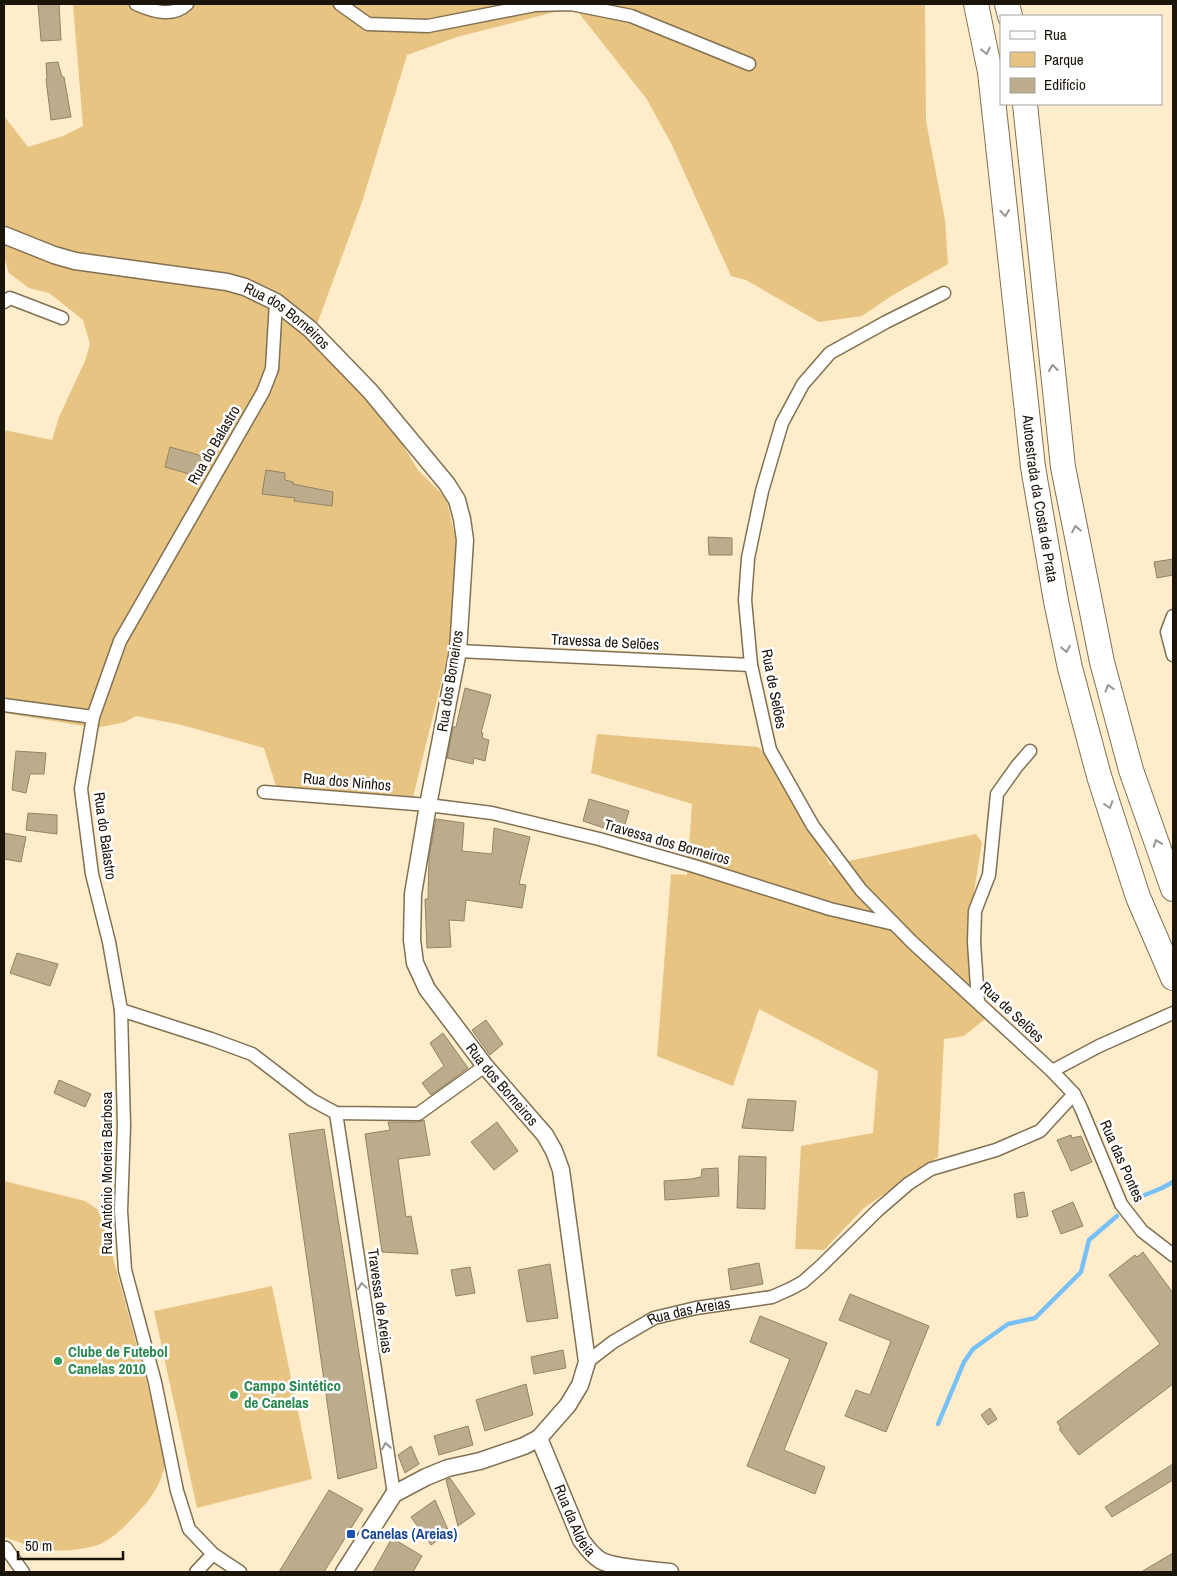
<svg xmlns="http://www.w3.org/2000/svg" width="1177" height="1576" viewBox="0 0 1177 1576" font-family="'Archivo Narrow',sans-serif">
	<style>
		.green { fill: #e7c482 }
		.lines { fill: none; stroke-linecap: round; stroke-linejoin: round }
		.stream { stroke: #77c0f8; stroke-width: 4.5 }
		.building { fill: #bdac8c; stroke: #948364 }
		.minor-casing { stroke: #817052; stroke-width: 15 }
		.tertiary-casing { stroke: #817052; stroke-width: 19 }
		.motorway-casing { stroke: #817052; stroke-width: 26 }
		.minor { stroke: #fff; stroke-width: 12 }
		.tertiary { stroke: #fff; stroke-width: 16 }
		.motorway { stroke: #fff; stroke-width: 24 }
		.oneway { stroke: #989590 }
		.leisure-dot { fill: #2e9e5b; stroke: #fff; stroke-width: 2 }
		.transit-dot { fill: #1a4fb4; stroke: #fff; stroke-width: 2 }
		.labels { text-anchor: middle; stroke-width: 5; stroke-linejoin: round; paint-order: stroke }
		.street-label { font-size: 15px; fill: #1b1408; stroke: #fff }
		.leisure-label { font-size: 15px; font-weight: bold; fill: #27864d; stroke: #fff; text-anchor: start }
		.transit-label { font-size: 15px; font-weight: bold; fill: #164399; stroke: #fff; text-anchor: start }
	</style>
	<rect width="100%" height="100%" fill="#ffecca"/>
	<g class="green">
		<path d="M73,4H925L926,121L945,220L948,264L893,295L862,316L819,322L746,280L731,276L671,143L646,98L574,7L457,37L407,55L362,202L313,335L399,439L418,470L446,498L457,544V619L413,797L276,786L264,748L182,725L136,716L125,722L96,728L4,713V430L52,440L59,417L85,361L90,344L83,320L49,293L29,288L9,273L4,257V116L28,147L63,136L83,126Z"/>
		<path d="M597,734L758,747L782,770L830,865L976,834L982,842L974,892V952L985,1019L964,1036L944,1039L938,1157L864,1208L824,1250L795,1249L801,1146L873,1133L878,1071L759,1009L733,1086L657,1056L671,874L687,875L692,804L591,773Z"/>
		<path d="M4,1181L85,1201L97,1209L104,1224L166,1454C165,1476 156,1493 141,1509C130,1521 119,1534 104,1542C100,1545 94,1546 90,1547C58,1555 33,1548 4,1537Z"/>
		<path d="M272,1286L312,1479L197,1508L154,1311Z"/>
	</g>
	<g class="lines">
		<g class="stream">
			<path d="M1135,1199L1162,1188L1173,1182"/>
			<path d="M938,1424L964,1362L973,1349L1008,1324L1035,1318L1081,1272L1089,1240L1117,1216"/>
		</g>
	</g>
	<g class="building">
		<path d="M38,4H59L61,40L41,41Z"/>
		<path d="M58,62L62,77H64L71,117L51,120L46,79L47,78L46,63Z"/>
		<path d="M170,447L206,457L200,477L165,467Z"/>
		<path d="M266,470L285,473V480L293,482V484L333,492L332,506L294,501L295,498L262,494Z"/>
		<path d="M708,537L732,538V555H709Z"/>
		<path d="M1173,559V575L1157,578L1154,562Z"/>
		<path d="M465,688L491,695L481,733H483L482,738L489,740L485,761L474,758L473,764L447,758L453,727H456Z"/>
		<path d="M16,751L46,753L44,774H30L26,793L12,790Z"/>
		<path d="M589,799L629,811L622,834L583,821Z"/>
		<path d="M28,813L57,815V834L26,830Z"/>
		<path d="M436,819L464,823L462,851L492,854L494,828L530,837L519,884L526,885L522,908L466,900L464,921L449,920L451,947L427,948L425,899H428L429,857Z"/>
		<path d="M4,833L26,837L21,862L4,859Z"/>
		<path d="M17,953L58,964L50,986L10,973Z"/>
		<path d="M486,1020L503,1044L490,1055L472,1030Z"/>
		<path d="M443,1033L468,1068L431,1095L422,1083L444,1066L430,1043Z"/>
		<path d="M59,1080L91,1094L85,1107L54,1093Z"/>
		<path d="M748,1099L796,1101L793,1131L742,1128Z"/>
		<path d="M424,1120L430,1155L398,1159L406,1217L411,1216L418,1254L382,1252L365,1134L390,1130L388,1122H418Z"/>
		<path d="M497,1122L518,1151L494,1170L471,1142Z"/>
		<path d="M324,1129L377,1468L338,1479L289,1134Z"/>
		<path d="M1071,1135L1072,1138L1081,1136L1092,1162L1071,1171L1057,1140Z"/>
		<path d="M739,1156L766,1157L765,1209L737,1208Z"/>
		<path d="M718,1168L719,1196L665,1200L664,1181L691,1179L701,1177L702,1169Z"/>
		<path d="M1024,1192L1028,1216L1017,1218L1014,1194Z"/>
		<path d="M1073,1202L1083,1226L1061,1234L1052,1211Z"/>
		<path d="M1143,1252L1173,1293V1384L1079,1455L1059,1429L1061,1428L1057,1422L1160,1344L1109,1275L1135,1255L1137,1257Z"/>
		<path d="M759,1263L763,1284L731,1290L728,1269Z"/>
		<path d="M550,1264L558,1318L527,1322L518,1270Z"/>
		<path d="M470,1267L475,1293L456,1296L451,1270Z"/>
		<path d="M850,1294L929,1326L886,1432L845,1416L856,1390L870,1395L891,1341L839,1320Z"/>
		<path d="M760,1316L827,1343L784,1450L825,1467L815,1494L747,1466L790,1359L750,1342Z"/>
		<path d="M563,1350L566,1368L534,1374L531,1357Z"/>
		<path d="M526,1384L533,1415L485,1431L476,1400Z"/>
		<path d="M990,1408L997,1419L988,1425L981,1415Z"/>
		<path d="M468,1426L473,1445L439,1455L434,1436Z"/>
		<path d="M411,1446L419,1464L405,1473L398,1455Z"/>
		<path d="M1173,1464V1480L1112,1517L1105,1507Z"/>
		<path d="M450,1478L475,1514L458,1526L446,1480Z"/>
		<path d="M329,1490L363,1509L324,1572H279Z"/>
		<path d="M435,1500L449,1532L431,1545L411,1517Z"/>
		<path d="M392,1538L422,1556L413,1572H373Z"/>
		<path d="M1173,1553V1572H1141Z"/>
	</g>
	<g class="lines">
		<g class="minor-casing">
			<g id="minor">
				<path d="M136,4C152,11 172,18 187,4"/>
				<path d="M340,4L368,24L428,26L535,5L571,4L631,16L749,64"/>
				<path d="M944,293L886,322L830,353L803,384L782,423L762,491L748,558L745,600L751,665L770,750L813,826L861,890L912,942L1052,1071L1074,1094L1081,1108L1121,1204L1142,1231L1173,1255"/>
				<path d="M4,302L10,298L62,318"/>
				<path d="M1173,616L1167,632L1173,655"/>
				<path d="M458,651L751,665"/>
				<path d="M4,705L93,717"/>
				<path d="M264,792L428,805L492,813L599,839L694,866L830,909L894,924"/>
				<path d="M978,1002L974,942L975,911L989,875L997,794L1017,766L1030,751"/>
				<path d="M121,1010L211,1039L252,1054L312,1100L336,1113L418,1114L485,1066"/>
				<path d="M1052,1071L1099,1046L1173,1013"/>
				<path d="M336,1113L394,1494"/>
				<path id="s1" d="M587,1362L613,1342L654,1318L696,1308L772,1297L790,1289L803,1282L821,1266L878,1210L908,1184L931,1169L996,1150L1040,1131L1074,1094"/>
				<path d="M6,1548L23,1572"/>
				<path d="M196,1572L213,1554"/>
				<path d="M240,1572L213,1554L189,1529L177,1491L155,1382L125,1270L121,1211L124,1126L121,1010L109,942L92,874L81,789L93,717L120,641L263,392L272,369L276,302"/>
			</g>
		</g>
		<g class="tertiary-casing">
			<g id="tertiary">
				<path id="s2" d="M4,235L54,255L75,261L227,282L245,287L276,302L310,329L370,391L447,484L457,500L462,519L465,540L458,651L428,805L413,894L412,940L415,963L427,989L485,1066L545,1135L554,1151L561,1170L587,1362L580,1385L568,1405L539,1438L524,1446L480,1461L448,1468L426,1477L394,1494L344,1572"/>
				<path id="s3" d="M539,1438L581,1540C587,1548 592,1555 600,1560C612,1568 654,1570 670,1572"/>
			</g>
		</g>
		<g class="motorway-casing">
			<g id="motorway">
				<path id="s4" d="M976,4L990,72L1033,467L1056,601L1070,668L1099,776L1138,897L1173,978"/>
				<path d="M1007,4L1010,16"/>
				<path d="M1025,104L1063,467L1102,662L1131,770L1173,889"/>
			</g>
		</g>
		<use href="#minor" class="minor"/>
		<use href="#tertiary" class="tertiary"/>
		<use href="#motorway" class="motorway"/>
	</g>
	<defs><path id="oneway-chevron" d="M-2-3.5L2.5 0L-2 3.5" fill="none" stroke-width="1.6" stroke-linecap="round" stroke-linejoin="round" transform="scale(1.25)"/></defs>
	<g class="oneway">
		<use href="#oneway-chevron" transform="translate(986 51) rotate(78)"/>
		<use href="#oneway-chevron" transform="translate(1005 213) rotate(84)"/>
		<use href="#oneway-chevron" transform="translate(1053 368) rotate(-96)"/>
		<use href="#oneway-chevron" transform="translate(1076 529) rotate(-101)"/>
		<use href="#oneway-chevron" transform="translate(1066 649) rotate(79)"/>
		<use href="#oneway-chevron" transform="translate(1109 688) rotate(-105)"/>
		<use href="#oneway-chevron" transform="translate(1109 805) rotate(72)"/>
		<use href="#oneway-chevron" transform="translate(1157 843) rotate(-110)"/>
		<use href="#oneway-chevron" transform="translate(362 1286) rotate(-98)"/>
		<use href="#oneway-chevron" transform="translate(386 1446) rotate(-99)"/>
	</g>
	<g class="leisure-dot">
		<circle cx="58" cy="1361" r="5"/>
		<circle cx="234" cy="1395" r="5"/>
	</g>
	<rect class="transit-dot" x="346" y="1529" width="10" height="10" rx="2.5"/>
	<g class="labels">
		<g class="street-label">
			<text dy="5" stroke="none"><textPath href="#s2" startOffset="299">Rua dos Borneiros</textPath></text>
			<text transform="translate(214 445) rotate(-60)" y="5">Rua do Balastro</text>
			<text dy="5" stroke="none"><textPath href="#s4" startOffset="499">Autoestrada da Costa de Prata</textPath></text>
			<text transform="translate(605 642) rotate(3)" y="5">Travessa de Selões</text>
			<text transform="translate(450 681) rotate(-81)" y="5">Rua dos Borneiros</text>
			<text transform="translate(774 689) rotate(79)" y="5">Rua de Selões</text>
			<text transform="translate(347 782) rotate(5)" y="5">Rua dos Ninhos</text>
			<text transform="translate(105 836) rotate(82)" y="5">Rua do Balastro</text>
			<text transform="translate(667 842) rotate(16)" y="5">Travessa dos Borneiros</text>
			<text transform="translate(1012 1012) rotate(43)" y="5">Rua de Selões</text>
			<text dy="5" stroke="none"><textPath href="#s2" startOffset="1170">Rua dos Borneiros</textPath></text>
			<text transform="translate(1122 1161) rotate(66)" y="5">Rua das Pontes</text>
			<text transform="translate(107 1173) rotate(-90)" y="5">Rua António Moreira Barbosa</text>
			<text transform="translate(380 1301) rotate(82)" y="5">Travessa de Areias</text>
			<text dy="5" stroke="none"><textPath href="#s1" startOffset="116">Rua das Areias</textPath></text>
			<text dy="5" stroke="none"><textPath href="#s3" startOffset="90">Rua da Aldeia</textPath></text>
		</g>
		<g class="leisure-label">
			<text x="68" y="1357">Clube de Futebol<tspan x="68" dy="17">Canelas 2010</tspan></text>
			<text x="244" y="1391">Campo Sintético<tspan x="244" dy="17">de Canelas</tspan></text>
		</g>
		<g class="transit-label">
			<text x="361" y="1539">Canelas (Areias)</text>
		</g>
	</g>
	<rect width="1177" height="1576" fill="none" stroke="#1b1408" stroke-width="10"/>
	<rect x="1000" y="15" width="162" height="90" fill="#ffffff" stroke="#a4a19c"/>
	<rect x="1010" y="31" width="25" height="8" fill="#ffffff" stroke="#a4a19c"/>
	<text x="1044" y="40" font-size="15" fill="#1b1408">Rua</text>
	<rect x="1010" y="52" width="25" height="15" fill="#e7c482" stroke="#a4a19c"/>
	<text x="1044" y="65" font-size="15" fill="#1b1408">Parque</text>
	<rect x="1010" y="78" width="25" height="15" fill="#bdac8c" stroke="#a4a19c"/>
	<text x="1044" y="90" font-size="15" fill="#1b1408">Edifício</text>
	<path d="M18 1551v8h105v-8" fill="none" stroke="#1b1408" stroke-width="2.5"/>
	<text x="25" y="1551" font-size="15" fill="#1b1408" stroke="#ffffff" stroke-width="4" paint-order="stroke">50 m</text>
</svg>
